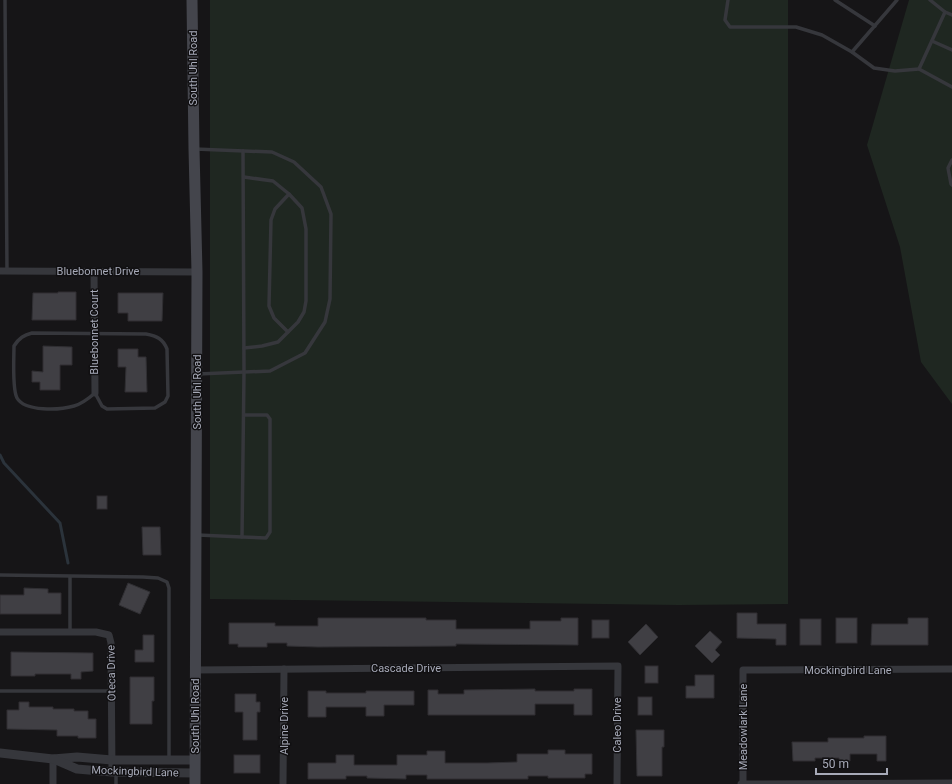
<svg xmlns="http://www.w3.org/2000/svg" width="952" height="784" viewBox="0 0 952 784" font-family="Roboto,sans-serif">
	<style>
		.green { fill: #1f2721 }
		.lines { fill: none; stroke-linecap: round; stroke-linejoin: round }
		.stream { stroke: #2b333b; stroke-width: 3 }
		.building { fill: #403f44; stroke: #302f33 }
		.service { stroke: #36373c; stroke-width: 3.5 }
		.minor { stroke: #36373c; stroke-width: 7 }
		.tertiary { stroke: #36373c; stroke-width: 9 }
		.secondary { stroke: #44454c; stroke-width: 11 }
		.labels { text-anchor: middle; stroke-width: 3; stroke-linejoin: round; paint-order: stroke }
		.street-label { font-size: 11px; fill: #a7aab8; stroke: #111012 }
	</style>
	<rect width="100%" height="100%" fill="#161517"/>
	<g class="green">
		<path d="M210,0H788V604L678,605L210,599Z"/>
		<path d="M909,0H952V404L921,362L900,247L867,145Z"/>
	</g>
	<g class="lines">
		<path class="stream" d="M0,455L4,463L60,523L68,563"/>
	</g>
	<g class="building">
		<path d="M58,292H76V320H32L33,293H58Z"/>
		<path d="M118,293H163L162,321H128V313H118Z"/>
		<path d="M43,346L72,347V365H60V390H40V382H32V371L43,372Z"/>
		<path d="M118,349H138V357H146L147,392H125L126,367H118Z"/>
		<rect x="97" y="496" width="10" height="13"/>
		<path d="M142,527H160L161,555H143Z"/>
		<path d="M128,583L150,592L140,614L119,605Z"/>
		<path d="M24,588L48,589V593H61V614H0V595H24Z"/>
		<path d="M737,613H757V624H786V645H776V639L737,638Z"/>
		<path d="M318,618H426V620H456V629H530V621H561V618H578V645L456,644V646L318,647L287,646V643H267V647H238V644H229V623H275V626H318Z"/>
		<rect x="836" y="618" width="21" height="25"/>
		<path d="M908,618H928V645H871L872,624H908Z"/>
		<rect x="800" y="619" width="21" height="26"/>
		<rect x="592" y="620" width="17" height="18"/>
		<path d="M646,624L658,637L640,655L628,642Z"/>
		<path d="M710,631L722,642L715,650L720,655L712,663L695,646Z"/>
		<path d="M143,635H154V662H135V650H143Z"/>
		<path d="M11,652L93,653V671L81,672V679H71V674H35V676H11Z"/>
		<rect x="645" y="666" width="13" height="17"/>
		<path d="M695,675H714V698H686V686H695Z"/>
		<path d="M130,677H154V701H152V724H130Z"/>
		<path d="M535,689V691H574V689H592V715H574V704H535V715H428V690H438V694H464V690Z"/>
		<path d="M308,691H326V693H366V691H414V705H384V716H366V707H326V717H308Z"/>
		<path d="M235,694H256V702H260V712H257V740H243V712H235Z"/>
		<rect x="638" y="697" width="14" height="18"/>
		<path d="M19,702H29V707H53V709H74V711H88V719H96V738H78V736H57V730L7,729V710H19Z"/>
		<path d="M636,730H664V747H662V776H637Z"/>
		<path d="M864,736H886V761H877V754H850V761H839V758H815V761H793L792,742H828V738H864Z"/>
		<path d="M548,750H565V754H592V774H585V778H548V776H528V779H427V775H406V779L367,778V776H346V779H308V763H336V755H354V765H397V755H427V751H445V763H487L517,762V754H548Z"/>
		<rect x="234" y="755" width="26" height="18"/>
	</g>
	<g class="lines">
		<g class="service">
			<path d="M5,0L7,271"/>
			<path d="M728,0L725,20L730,27H796L822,35L852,52"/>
			<path d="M835,0L875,26"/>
			<path d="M897,0L852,52L874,68L895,71L919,69"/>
			<path d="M930,0L945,12L952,15"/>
			<path d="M945,12L919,69L952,87"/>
			<path d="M932,41L952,50"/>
			<path d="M195,149L272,152L294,162L321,187L331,214L330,299L325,322L305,353L270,371L198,374"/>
			<path d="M952,160L948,168L951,184L952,185"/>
			<path d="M244,177L273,181L289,194L302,208L306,229V301L304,312L298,322L278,342L262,346L244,348"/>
			<path d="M288,332L274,318L269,306L271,220L275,209L289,194"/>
			<path d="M32,333L146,334C157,336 163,339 167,349L168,396L165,402L155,408L107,409L102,406L95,393C88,399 82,404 74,406C60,410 25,412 17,398C12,389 14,357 14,346C19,338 24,335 32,333Z"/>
			<path d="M198,535L242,537L244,372L243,151"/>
			<path d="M242,537L266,538L270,532V419L267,415H244"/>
			<path d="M0,575L143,577L158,578L167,582L169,588V759"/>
			<path d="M70,632V577"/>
			<path d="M0,691H111"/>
			<path d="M116,773V784"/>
		</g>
		<g class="minor">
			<path d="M0,271L197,272"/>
			<path d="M94,271L95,393"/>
			<path d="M0,632H96L109,635L111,643L112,772"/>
			<path d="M195,670L618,666L617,784"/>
			<path d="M53,759V784"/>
			<path d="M283,784L284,669"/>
			<path d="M741,784L952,783"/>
			<path d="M743,784V670L952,669"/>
		</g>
		<g class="tertiary">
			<path d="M0,753L53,759L77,757L112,760H195"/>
			<path d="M54,759L77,769L112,772L195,773"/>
		</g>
		<path class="secondary" d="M192,0L194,149L197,272L195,784"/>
	</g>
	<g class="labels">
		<g class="street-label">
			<text transform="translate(193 68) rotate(-90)" y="4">South Uhl Road</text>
			<text x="98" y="275">Bluebonnet Drive</text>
			<text transform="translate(94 332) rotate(-90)" y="4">Bluebonnet Court</text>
			<text transform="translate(197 392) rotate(-90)" y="4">South Uhl Road</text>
			<text x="406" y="672">Cascade Drive</text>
			<text x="848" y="674">Mockingbird Lane</text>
			<text transform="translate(111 673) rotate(-91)" y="4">Oteca Drive</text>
			<text transform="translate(195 716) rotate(-90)" y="4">South Uhl Road</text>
			<text transform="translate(617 725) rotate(-90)" y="4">Caleo Drive</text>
			<text transform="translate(284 726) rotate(-90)" y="4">Alpine Drive</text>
			<text transform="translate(743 727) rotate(-90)" y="4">Meadowlark Lane</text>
			<text transform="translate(135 771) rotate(2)" y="4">Mockingbird Lane</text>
		</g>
	</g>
	<path d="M816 768v6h71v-6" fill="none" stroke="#a7aab8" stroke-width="2"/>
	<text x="822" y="768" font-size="12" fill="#a7aab8" stroke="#111012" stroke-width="3" paint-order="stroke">50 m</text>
</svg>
